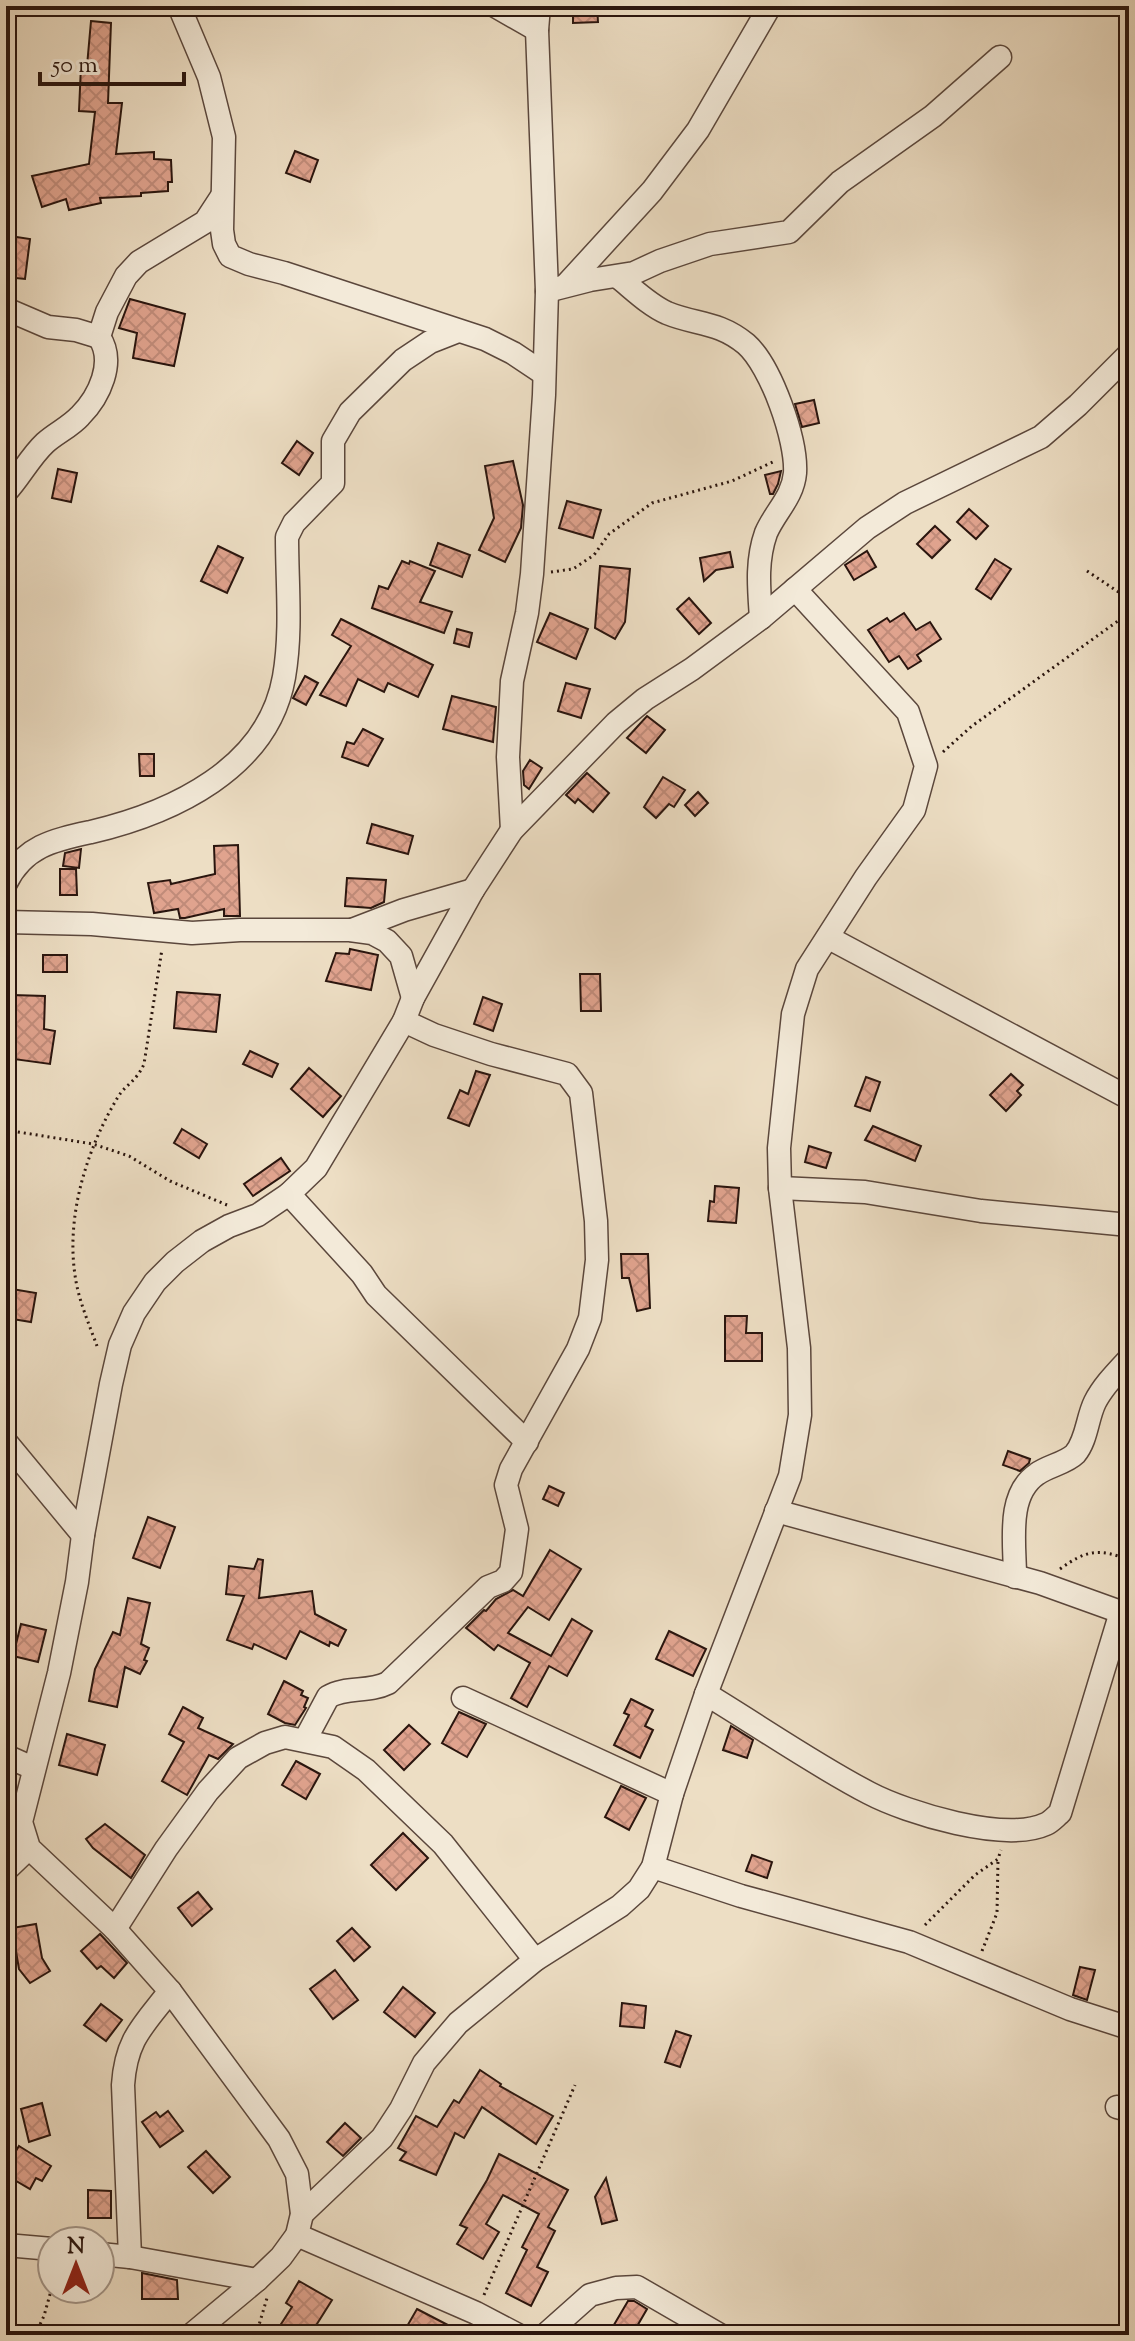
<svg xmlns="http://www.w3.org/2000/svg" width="1135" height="2341" viewBox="0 0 1135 2341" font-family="'Sorts Mill Goudy',serif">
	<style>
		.building { fill: url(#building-cross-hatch); stroke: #2a150e; stroke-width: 2 }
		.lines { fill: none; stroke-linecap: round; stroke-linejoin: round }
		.minor-casing { stroke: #5b473c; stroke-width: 25 }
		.path { stroke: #2a150e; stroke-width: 3; stroke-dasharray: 2 4; stroke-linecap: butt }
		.minor { stroke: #f3ead9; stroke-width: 22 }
	</style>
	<defs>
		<pattern id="building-cross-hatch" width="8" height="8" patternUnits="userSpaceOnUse" patternTransform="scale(2)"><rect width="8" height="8" fill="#e0a38e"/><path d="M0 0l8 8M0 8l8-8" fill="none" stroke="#c08b79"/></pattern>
	</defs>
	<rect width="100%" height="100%" fill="#eddec4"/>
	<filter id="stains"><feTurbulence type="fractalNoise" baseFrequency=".0025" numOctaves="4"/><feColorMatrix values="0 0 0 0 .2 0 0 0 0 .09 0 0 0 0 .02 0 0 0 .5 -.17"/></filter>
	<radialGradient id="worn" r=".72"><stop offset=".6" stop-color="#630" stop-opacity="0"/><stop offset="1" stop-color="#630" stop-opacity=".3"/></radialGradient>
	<g class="building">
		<path d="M573,6H597L598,22L573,23Z"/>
		<path d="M91,21L111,23L108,103H122L116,154L154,152V159L171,160L172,182H168V191L141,193V196L100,198L101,203L69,210L66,199L42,207L32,176L89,164L95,112L79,111L81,66H87Z"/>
		<path d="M295,151L318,160L310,182L286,173Z"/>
		<path d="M10,236L30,239L25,279L6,277V241H9Z"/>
		<path d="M130,299L185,314L174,366L133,358L137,333L119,328Z"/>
		<path d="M814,400L819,423L802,427L795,404Z"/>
		<path d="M297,441L313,453L299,475L282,463Z"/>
		<path d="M513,461L523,505L521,528L505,562L479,550L494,518L485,466Z"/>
		<path d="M58,469L77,473L71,502L52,498Z"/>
		<path d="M781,471L778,484L773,494H770L765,475Z"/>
		<path d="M567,501L601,510L593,538L559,528Z"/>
		<path d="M969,509L988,526L976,539L957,522Z"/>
		<path d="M935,526L950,540L932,558L917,544Z"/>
		<path d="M438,543L470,555L462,577L430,565Z"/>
		<path d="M218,546L243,558L227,593L201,581Z"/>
		<path d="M867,551L876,567L854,580L845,565Z"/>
		<path d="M730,552L733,567L716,570L704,581L700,558Z"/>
		<path d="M995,559L1011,569L991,599L976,589Z"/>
		<path d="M402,561L409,564L410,561L435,571L420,602L452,612L444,633L372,608L379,586L388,589Z"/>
		<path d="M600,566L630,569L625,622L615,639L595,628Z"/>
		<path d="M689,598L711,623L699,634L677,609Z"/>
		<path d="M550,613L588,629L576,659L537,642Z"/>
		<path d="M904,613L916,630L930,622L941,639L917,655L921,661L908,669L899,656L889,662L868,630L887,618L890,622Z"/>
		<path d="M341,619L433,665L418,697L388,683L384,692L358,679L346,706L320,695L351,646L332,635Z"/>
		<path d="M457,629L472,633L469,647L454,643Z"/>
		<path d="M305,676L318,683L306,705L293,698Z"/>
		<path d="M566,683L590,689L581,718L558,711Z"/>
		<path d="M452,696L496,707L493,742L443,729Z"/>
		<path d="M647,716L665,730L646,753L627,738Z"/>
		<path d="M363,729L383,739L368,766L342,757L347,742L354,744Z"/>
		<path d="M139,754H154V776H140Z"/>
		<path d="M530,760L542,768L529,789L524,785L523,771Z"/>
		<path d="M587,773L609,793L593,812L578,799L575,803L566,795Z"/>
		<path d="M663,777L685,790L674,807L669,804L656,818L644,807Z"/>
		<path d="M698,792L708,803L695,816L685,805Z"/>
		<path d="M372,824L413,836L408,854L367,843Z"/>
		<path d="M238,845L240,916H224V909L185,918H180L178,909L154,913L148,883L170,880L171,884L215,874L214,846Z"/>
		<path d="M81,849L79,868L63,866L65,853Z"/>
		<path d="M60,869H76L77,895H60Z"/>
		<path d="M347,878L386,880L384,902L371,908L345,906Z"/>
		<path d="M350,949L378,955L371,990L326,981L336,953L349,954Z"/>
		<rect x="43" y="955" width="24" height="17"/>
		<path d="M580,974H600L601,1011H581Z"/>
		<path d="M177,992L220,995L216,1032L174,1028Z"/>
		<path d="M12,995L45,996L44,1029L55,1031L50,1064L6,1058V1025L12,1026Z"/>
		<path d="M483,997L502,1004L493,1031L474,1024Z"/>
		<path d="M250,1051L278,1064L272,1077L243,1064Z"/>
		<path d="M309,1068L341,1096L323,1117L291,1089Z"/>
		<path d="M476,1071L490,1075L469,1126L448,1118L460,1090L468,1094Z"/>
		<path d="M1011,1074L1023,1085L1017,1091L1021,1095L1006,1111L990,1095Z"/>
		<path d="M866,1077L880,1082L870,1111L855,1106Z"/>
		<path d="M873,1126L921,1146L915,1161L865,1140Z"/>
		<path d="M182,1129L207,1144L199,1158L174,1143Z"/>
		<path d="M809,1146L831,1153L826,1168L805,1162Z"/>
		<path d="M281,1158L290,1171L253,1196L244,1184Z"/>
		<path d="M715,1186L739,1188L736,1223L708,1221L710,1201L714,1202Z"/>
		<path d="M621,1254H648L650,1308L637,1311L629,1278H622Z"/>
		<path d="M6,1288L36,1293L31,1322L6,1318Z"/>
		<path d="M725,1316H747L746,1333H762V1361H725Z"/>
		<path d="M1008,1451L1030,1459L1029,1463L1020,1471L1003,1465Z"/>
		<path d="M549,1486L564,1493L558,1506L543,1499Z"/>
		<path d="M148,1517L175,1527L160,1568L133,1558Z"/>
		<path d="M550,1550L581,1569L549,1620L528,1607L508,1633L551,1656L572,1619L592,1631L567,1676L549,1666L527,1707L511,1698L530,1663L498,1645L494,1650L466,1628L484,1610L486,1611L496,1599L513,1590L523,1596Z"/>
		<path d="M258,1559L263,1560L259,1598L312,1591L315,1614L346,1630L338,1646L330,1642L329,1646L300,1631L286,1659L254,1644L252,1649L227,1640L244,1596L226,1594L229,1566L254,1569Z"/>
		<path d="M128,1598L150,1603L141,1644L149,1648L144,1660L147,1661L140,1674L125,1667L117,1707L89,1701L95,1669L113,1632L120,1635Z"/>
		<path d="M21,1624L46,1630L38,1662L13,1656Z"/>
		<path d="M669,1631L706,1649L693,1676L656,1659Z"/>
		<path d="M284,1681L303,1691L301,1695L308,1698L304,1707L306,1708L295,1725L285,1723L268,1714Z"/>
		<path d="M631,1699L653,1710L645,1726L653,1730L640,1758L614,1745L629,1715L624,1713Z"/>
		<path d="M183,1707L203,1718L198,1728L233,1744L218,1759L209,1755L187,1795L162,1781L184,1742L169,1734Z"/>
		<path d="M459,1712L486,1724L467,1757L442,1743Z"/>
		<path d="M409,1725L430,1744L404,1770L384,1750Z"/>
		<path d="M731,1726L753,1740L747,1758L723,1750Z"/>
		<path d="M67,1734L105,1745L97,1775L59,1765Z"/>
		<path d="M296,1761L320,1774L306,1799L282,1785Z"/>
		<path d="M621,1786L646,1798L629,1830L605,1817Z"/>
		<path d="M105,1824L145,1855L131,1878L93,1848L86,1839Z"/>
		<path d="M403,1833L428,1858L396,1890L371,1865Z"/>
		<path d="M752,1855L772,1862L767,1878L746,1871Z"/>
		<path d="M198,1892L212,1909L192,1926L178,1908Z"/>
		<path d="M36,1924L42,1958L50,1971L30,1983L19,1969L12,1928Z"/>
		<path d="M352,1928L370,1947L354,1961L337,1941Z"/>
		<path d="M100,1934L127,1963L114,1978L101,1966L97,1969L81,1951Z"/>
		<path d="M1080,1967L1095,1970L1087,2000L1073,1995Z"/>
		<path d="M335,1970L358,2000L333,2019L310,1989Z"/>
		<path d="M403,1987L435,2013L415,2037L384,2012Z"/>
		<path d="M622,2003L646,2006L644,2028L620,2026Z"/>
		<path d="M101,2004L122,2020L106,2041L84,2025Z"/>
		<path d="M676,2031L691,2036L680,2067L665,2062Z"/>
		<path d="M480,2070L501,2084L500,2086L553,2116L536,2144L482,2107L464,2138L455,2133L436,2175L400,2160L406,2152L398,2148L416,2116L437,2127L454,2100L459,2103Z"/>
		<path d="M42,2103L50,2135L29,2142L21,2109Z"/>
		<path d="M168,2111L183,2131L160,2147L142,2122L156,2112L160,2117Z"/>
		<path d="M345,2123L361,2138L343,2156L327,2142Z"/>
		<path d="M19,2146L51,2166L42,2181L36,2178L30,2189L6,2175V2167Z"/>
		<path d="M206,2151L230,2177L213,2193L188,2167Z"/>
		<path d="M499,2154L568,2190L548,2227L555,2231L537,2267L548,2272L531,2306L506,2293L527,2250L522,2247L539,2214L503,2195L486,2224L499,2232L483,2259L457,2244L467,2228L460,2225L487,2180Z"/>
		<path d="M606,2178L617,2220L602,2224L595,2197Z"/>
		<path d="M88,2190L111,2191V2218H88Z"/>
		<path d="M142,2273L177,2280L178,2299H142Z"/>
		<path d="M299,2281L332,2300L310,2335H274L292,2307L286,2303Z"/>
		<path d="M628,2301H634L647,2309L632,2335H608Z"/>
		<path d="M417,2309L467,2335H419L406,2328Z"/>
	</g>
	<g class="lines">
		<g class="minor-casing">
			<g id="minor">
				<path d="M179,6L209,77L224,137L222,230L224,244L230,256L249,264L284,273L485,339L513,353L543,373"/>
				<path d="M495,6L537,30"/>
				<path d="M618,277C633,289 649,305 667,313C696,325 718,321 746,344C771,366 797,440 795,473C793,497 775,512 766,533C756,561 759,589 761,618"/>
				<path d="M566,285L652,191L698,130L770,6"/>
				<path d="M547,291L590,280L634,273L660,261L710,244L789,232L840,182L933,116L1000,57"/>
				<path d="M6,309L48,327L76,330L99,337L107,312L126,276L139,262L205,222L222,196"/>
				<path d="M6,492C20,477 30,457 45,443C56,433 70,427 80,416C99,397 116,362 99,337"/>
				<path d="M512,830L508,757L512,681L527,613L532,574L544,395L547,291L537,30L539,6"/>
				<path d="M6,883C24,846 54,840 91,832C172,813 268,769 284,677C292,631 287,584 287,537L294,523L333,483V441L350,412L403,360L430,342L458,331"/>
				<path d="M6,922L92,924L192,933L240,930H350L372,933L387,941L401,956L413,998"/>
				<path d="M352,930L404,910L473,890"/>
				<path d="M829,938L1129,1098"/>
				<path d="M780,1188L865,1192L981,1211L1129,1225"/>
				<path d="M289,1194L362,1274L376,1295L527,1442"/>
				<path d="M6,1442L83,1535"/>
				<path d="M776,1511L1040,1583L1129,1615"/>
				<path d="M1015,1577C1015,1543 1006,1495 1037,1474C1048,1466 1066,1463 1075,1454C1087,1440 1087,1418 1095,1402C1103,1386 1117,1372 1129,1359"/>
				<path d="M706,1694C759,1726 815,1765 869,1793C907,1813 1005,1843 1046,1824C1051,1822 1056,1816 1060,1813L1121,1612"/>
				<path d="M463,1698L672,1794"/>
				<path d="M305,1740L328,1697C346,1686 368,1693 388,1683L488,1587L503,1581L511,1572L517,1529L506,1485L511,1469L578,1349L590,1318L597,1260L596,1221L581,1093L567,1074L491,1054L434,1035L404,1021"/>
				<path d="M6,1756L33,1768"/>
				<path d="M653,1867L741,1896L909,1942L1070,2009L1129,2028"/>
				<path d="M6,1870L29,1848"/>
				<path d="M115,1929L166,1849L208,1791L238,1758L265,1743L285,1737L333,1747L366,1770L443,1844L535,1960"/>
				<path d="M1117,2107L1129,2110"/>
				<path d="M302,2214L382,2138L401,2109L424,2063L458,2023L535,1960L620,1906L639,1889L653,1867L672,1794L706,1694L790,1476L800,1415L799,1348L780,1188L779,1148L793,1014L807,969L866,877L914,810L926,766L908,712L795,589"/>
				<path d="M297,2235L476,2313L518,2335"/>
				<path d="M6,2245L52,2249"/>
				<path d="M100,2254L130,2257L257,2280"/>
				<path d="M130,2257L123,2085C126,2039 143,2026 170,1991"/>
				<path d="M191,2335L257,2280L281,2257L297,2235L302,2214L297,2174L279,2139L170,1991L115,1929L29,1848L21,1822L59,1673L77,1582L83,1535L111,1384L120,1345L134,1313L155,1282L175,1262L202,1241L229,1226L258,1215L289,1194L316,1168L404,1021L413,998L473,890L512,830L616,723L645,699L692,669L761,618L867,528L905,503L1041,437L1078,405L1129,354"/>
				<path d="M545,2335L590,2295L616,2288L637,2287L720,2335"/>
			</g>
		</g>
		<g class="path">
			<path d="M1087,571L1129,599"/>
			<path d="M551,572L573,569L594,555L609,534L652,503L732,481L775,461"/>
			<path d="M943,752L972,726L1129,613"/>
			<path d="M6,1130L93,1144L129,1156L170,1181L227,1205"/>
			<path d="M97,1346C89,1324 78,1299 75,1275C66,1215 87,1148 118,1097C126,1084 136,1082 144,1064L162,949"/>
			<path d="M1060,1569C1086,1550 1099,1548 1129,1560"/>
			<path d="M925,1925L975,1875L998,1859L1001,1850"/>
			<path d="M982,1951L997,1913L998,1859"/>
			<path d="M484,2295L575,2085"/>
			<path d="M35,2335L44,2316L52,2287"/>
			<path d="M256,2335L267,2298"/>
		</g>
		<use href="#minor" class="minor"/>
	</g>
	<rect width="1135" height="2341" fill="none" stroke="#eddec4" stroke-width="32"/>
	<rect x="8" y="8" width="1119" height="2325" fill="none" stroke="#2a150e" stroke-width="4"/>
	<rect x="16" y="16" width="1103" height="2309" fill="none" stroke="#2a150e" stroke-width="2"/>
	<g transform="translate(76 2265)"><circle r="38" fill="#f3ead9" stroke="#a39588" stroke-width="2"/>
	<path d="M0-6L14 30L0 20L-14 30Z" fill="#8f2418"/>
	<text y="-12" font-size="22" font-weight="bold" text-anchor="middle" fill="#2a150e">N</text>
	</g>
	<path d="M40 72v12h144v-12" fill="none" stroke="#2a150e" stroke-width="4"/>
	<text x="52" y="72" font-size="24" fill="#2a150e" stroke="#f3ead9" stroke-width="6" paint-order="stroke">50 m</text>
	<rect width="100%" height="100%" filter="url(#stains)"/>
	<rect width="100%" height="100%" fill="url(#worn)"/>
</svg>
